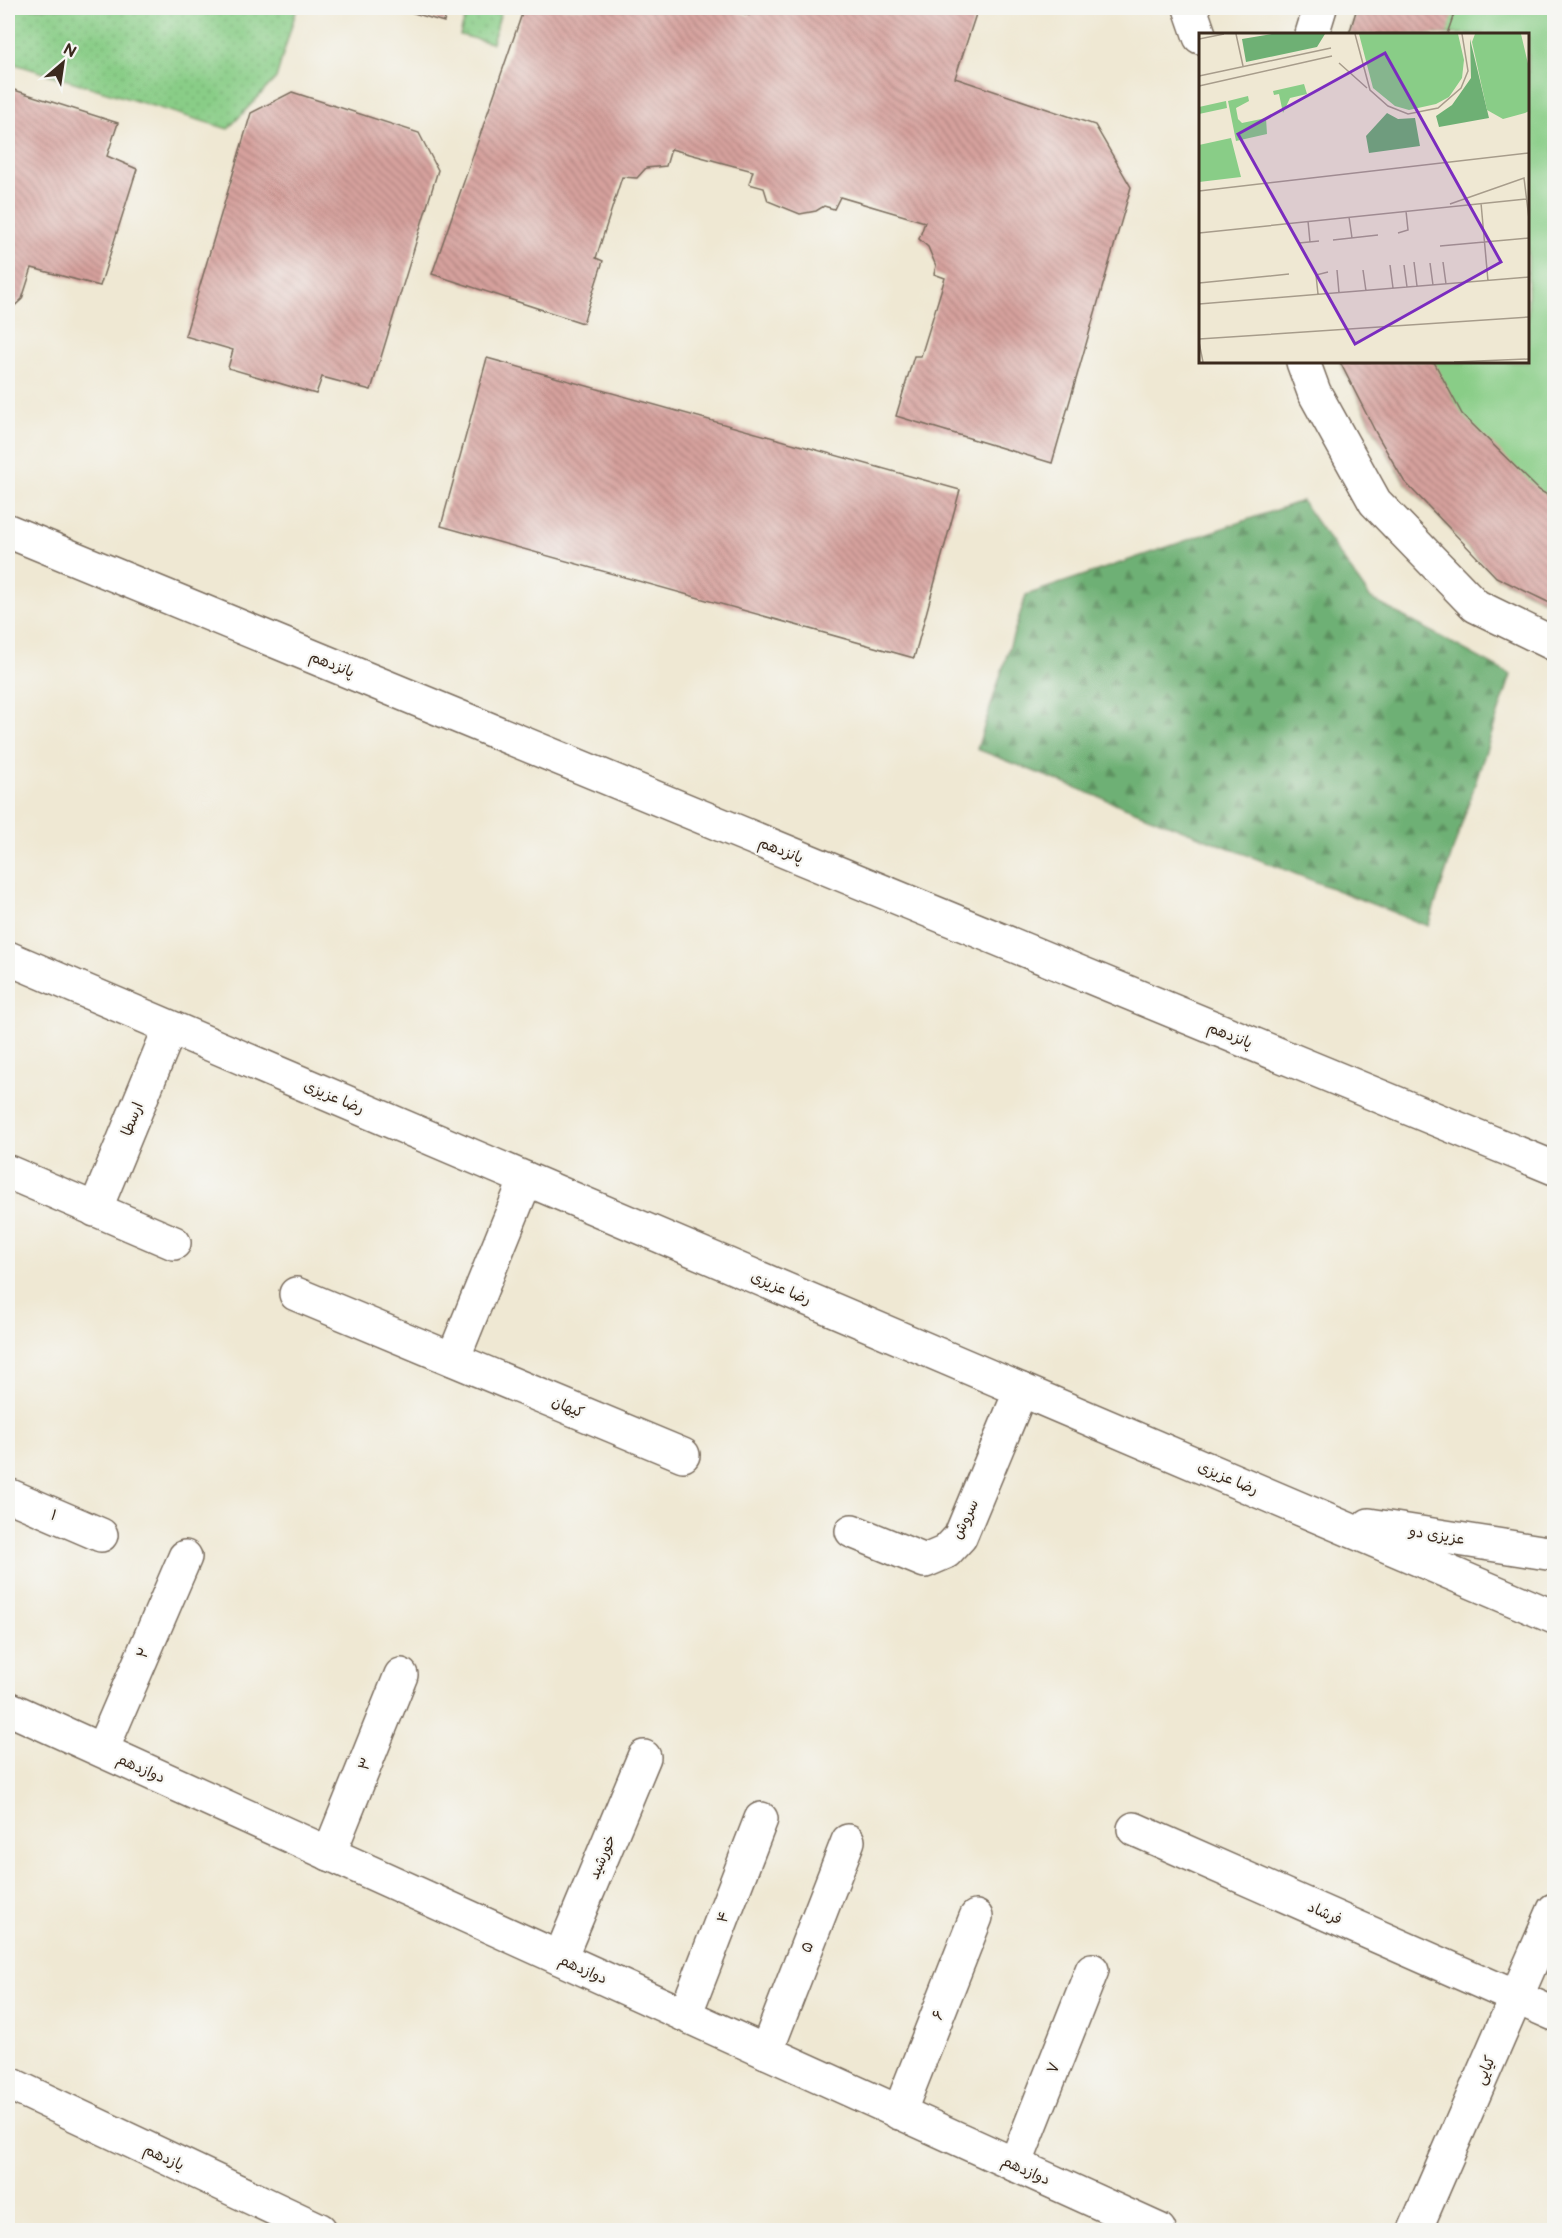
<svg xmlns="http://www.w3.org/2000/svg" width="1562" height="2238" viewBox="0 0 1562 2238" font-family="'Balsamiq Sans','Playpen Sans Arabic',sans-serif">
	<style>
		.grass { fill: url(#grass-dots); stroke: #627c52; stroke-width: 1.5 }
		.forest { fill: url(#forest-firs); stroke: #546d49; stroke-width: 1.5 }
		.park { fill: #89cd87; stroke: #627c52; stroke-width: 1.5 }
		.building { fill: url(#building-back-hatch) }
		.lines { fill: none; stroke-linecap: round; stroke-linejoin: round }
		.minor-casing { stroke: #7a6c5d; stroke-width: 36 }
		.minor { stroke: #fff; stroke-width: 33 }
		.labels { text-anchor: middle; stroke-width: 4.5; stroke-linejoin: round; paint-order: stroke }
		.street-label { font-size: 15px; fill: #3b2a1e; stroke: #f6f6f2 }
		.inset-road { fill: none; stroke: #a79c8b; stroke-width: 1.5 }
		.view { fill: #7b2cbf; fill-opacity: 0.15; stroke: #7b2cbf; stroke-width: 3 }
		.inset-edge { fill: none; stroke: #3b2a1e; stroke-width: 3 }
	</style>
	<defs>
		<pattern id="grass-dots" width="8" height="8" patternUnits="userSpaceOnUse" patternTransform="scale(1.5)"><rect width="8" height="8" fill="#89cd87"/><path d="M2 2h.1M6 6h.1" fill="none" stroke="#77b074" stroke-width="1.8" stroke-linecap="round"/></pattern>
		<pattern id="forest-firs" width="22" height="20" patternUnits="userSpaceOnUse" patternTransform="scale(1.5)"><rect width="22" height="20" fill="#6eb074"/><path d="M5 1l3.5 6h-7zM16 11l3.5 6h-7z" fill="#5c8f5f"/></pattern>
		<pattern id="building-back-hatch" width="6" height="6" patternUnits="userSpaceOnUse" patternTransform="scale(1.5)"><rect width="6" height="6" fill="#d6a19d"/><path d="M-1 5l2 2M0 0l6 6M5-1l2 2" fill="none" stroke="#af837f"/></pattern>
	</defs>
	<rect width="100%" height="100%" fill="#f6f6f2"/>
	<filter id="ink" filterUnits="userSpaceOnUse"><feTurbulence type="fractalNoise" baseFrequency=".0167" numOctaves="2"/><feDisplacementMap in="SourceGraphic" scale="12" xChannelSelector="R" yChannelSelector="G"/><feConvolveMatrix kernelMatrix="1 2 1 2 8 2 1 2 1" color-interpolation-filters="sRGB"/></filter>
	<filter id="wash" filterUnits="userSpaceOnUse"><feTurbulence type="fractalNoise" baseFrequency=".008" numOctaves="4" result="noise"/><feDisplacementMap in="SourceGraphic" scale="24" xChannelSelector="R" yChannelSelector="G"/><feGaussianBlur stdDeviation="1.35" result="paint"/><feColorMatrix in="noise" values="0 0 0 0 0 0 0 0 0 0 0 0 0 0 0 0 0 1.4 0 .05"/><feComposite in="paint" operator="in"/></filter>
	<g filter="url(#wash)">
		<rect width="100%" height="100%" fill="#efe8d3"/>
		<g class="grass">
			<path d="M8,8H297L276,78L228,129L8,62Z"/>
			<path d="M468,8H502L492,43L460,35Z"/>
		</g>
		<path class="forest" d="M1302,501L1371,599L1511,675L1428,926L977,749L1026,595Z"/>
		<path class="park" d="M1357,8H1554V605L1496,577L1404,481L1376,433L1340,362H1528V34H1349Z"/>
		<g id="blocks">
			<g class="building">
				<path d="M397,8H448L444,22Z"/>
				<path d="M524,8H724L749,15L751,8H978L955,78L1095,125L1131,187L1052,463L896,416L914,356H921L945,278L934,274L936,266L928,247L919,239L925,222L840,197L834,209L824,206L816,211L800,214L768,201L764,188L749,184L753,171L671,149L666,166L646,168L637,178L622,177L596,258L603,261L583,323L432,274Z"/>
				<path d="M1357,8H1456L1447,34H1349Z"/>
				<path d="M8,88L118,123L107,156L137,169L100,286L32,268L22,299L8,312Z"/>
				<path d="M292,92L419,133L438,170L371,390L322,377L316,394L228,368L233,350L185,336L251,113Z"/>
				<path d="M487,358L960,490L914,658L441,526Z"/>
				<path d="M1340,362H1434L1462,414L1539,490L1554,499V605L1496,577L1404,481L1376,433Z"/>
			</g>
		</g>
	</g>
	<g filter="url(#ink)">
		<use href="#blocks" fill-opacity="0" stroke="#7a6c5d" stroke-width="1.5"/>
		<g class="lines">
			<g class="minor-casing">
				<g id="minor">
					<path d="M1190,8L1200,37"/>
					<path d="M1312,34L1320,8"/>
					<path d="M1303,362L1314,392L1375,502L1476,606L1554,644"/>
					<path d="M8,531L1554,1168"/>
					<path d="M8,958L1554,1617"/>
					<path d="M8,1172L174,1243"/>
					<path d="M95,1210L170,1028"/>
					<path d="M296,1294L683,1455"/>
					<path d="M453,1359L526,1179"/>
					<path d="M8,1495L101,1535"/>
					<path d="M1369,1525L1554,1554"/>
					<path d="M852,1531L925,1561L946,1552L960,1537L1021,1390"/>
					<path d="M8,1708L1159,2230"/>
					<path d="M102,1750L185,1557"/>
					<path d="M1134,1829L1554,2014"/>
					<path d="M329,1854L401,1675"/>
					<path d="M560,1958L644,1757"/>
					<path d="M685,2015L761,1819"/>
					<path d="M766,2052L848,1841"/>
					<path d="M8,2083L320,2230"/>
					<path d="M899,2113L976,1917"/>
					<path d="M1015,2165L1092,1970"/>
					<path d="M1415,2230L1554,1910"/>
				</g>
			</g>
			<use href="#minor" class="minor"/>
		</g>
	</g>
	<g class="labels">
		<g class="street-label">
			<text transform="translate(332 664) rotate(22)" y="5">پانزدهم</text>
			<text transform="translate(781 850) rotate(22)" y="5">پانزدهم</text>
			<text transform="translate(1230 1035) rotate(22)" y="5">پانزدهم</text>
			<text transform="translate(334 1097) rotate(23)" y="5">رضا عزیزی</text>
			<text transform="translate(132 1119) rotate(-68)" y="5">ارسطا</text>
			<text transform="translate(781 1288) rotate(23)" y="5">رضا عزیزی</text>
			<text transform="translate(568 1407) rotate(23)" y="5">کیهان</text>
			<text transform="translate(1228 1478) rotate(23)" y="5">رضا عزیزی</text>
			<text transform="translate(54 1515) rotate(23)" y="5">۱</text>
			<text transform="translate(965 1519) rotate(-64)" y="5">سروش</text>
			<text transform="translate(1437 1535) rotate(9)" y="5">عزیزی دو</text>
			<text transform="translate(143 1653) rotate(-67)" y="5">۲</text>
			<text transform="translate(365 1764) rotate(-68)" y="5">۳</text>
			<text transform="translate(141 1768) rotate(24)" y="5">دوازدهم</text>
			<text transform="translate(602 1857) rotate(-67)" y="5">خورشید</text>
			<text transform="translate(1325 1913) rotate(24)" y="5">فرشاد</text>
			<text transform="translate(723 1917) rotate(-69)" y="5">۴</text>
			<text transform="translate(807 1947) rotate(-69)" y="5">۵</text>
			<text transform="translate(583 1969) rotate(24)" y="5">دوازدهم</text>
			<text transform="translate(938 2015) rotate(-69)" y="5">۶</text>
			<text transform="translate(1053 2068) rotate(-68)" y="5">۷</text>
			<text transform="translate(1485 2070) rotate(-67)" y="5">کیایی</text>
			<text transform="translate(164 2157) rotate(25)" y="5">یازدهم</text>
			<text transform="translate(1026 2170) rotate(24)" y="5">دوازدهم</text>
		</g>
	</g>
	<g transform="translate(1199 33)">
		<rect width="330" height="330" fill="#efe8d3"/>
		<path d="M105,51L108,61L91,65L84,80L80,61L75,62L74,58ZM49,63L50,68L37,75L39,86L43,90L67,85L68,101L37,108L29,68ZM27,68L28,75L0,81V74Z" fill="#89cd87"/>
		<path d="M73,1H126L118,14L47,29L43,6ZM271,6L290,85L240,94L237,83L253,72L272,45ZM188,80L199,86L216,85L221,113L170,120L167,103Z" fill="#6eb074"/>
		<path d="M160,1H259L265,27L263,45L250,64L237,71L210,77L196,73L174,55ZM276,1H322L330,35V78L326,80L304,86L288,77L273,9ZM32,105L42,144L0,149V112Z" fill="#89cd87"/>
		<path class="inset-road" d="M37,1L44,33M156,1L171,57L189,73L209,81L239,75L262,55L269,38L263,1M0,6L25,1M140,30L168,55M0,43L132,15M0,53L133,23M0,158L330,120M282,170L289,248M251,171L325,145L330,186M150,184L153,205M109,188L111,209M0,200L327,166M199,200L209,197L207,178M134,207L179,202M100,210L120,208M241,213L330,205M215,229L218,253M244,229L247,251M231,230L234,252M191,232L194,255M205,232L208,254M138,237L140,260M164,237L167,258M0,250L90,241M119,261L117,242L129,239M0,271L330,244M0,306L330,284M0,309L4,329M255,329L330,326"/>
		<path class="view" d="M186,20L302,229L156,311L39,101Z"/>
		<rect width="330" height="330" class="inset-edge"/>
	</g>
	<rect width="1562" height="2238" fill="none" stroke="#f6f6f2" stroke-width="30"/>
	<g transform="translate(63 63) rotate(29)" stroke="#f6f6f2" stroke-width="4.5" paint-order="stroke">
	<path d="M0-4.5L10 22L0 15L-10 22Z" fill="#3b2a1e"/>
	<text y="-9" font-size="16" font-weight="bold" text-anchor="middle" fill="#3b2a1e">N</text>
	</g>
</svg>
